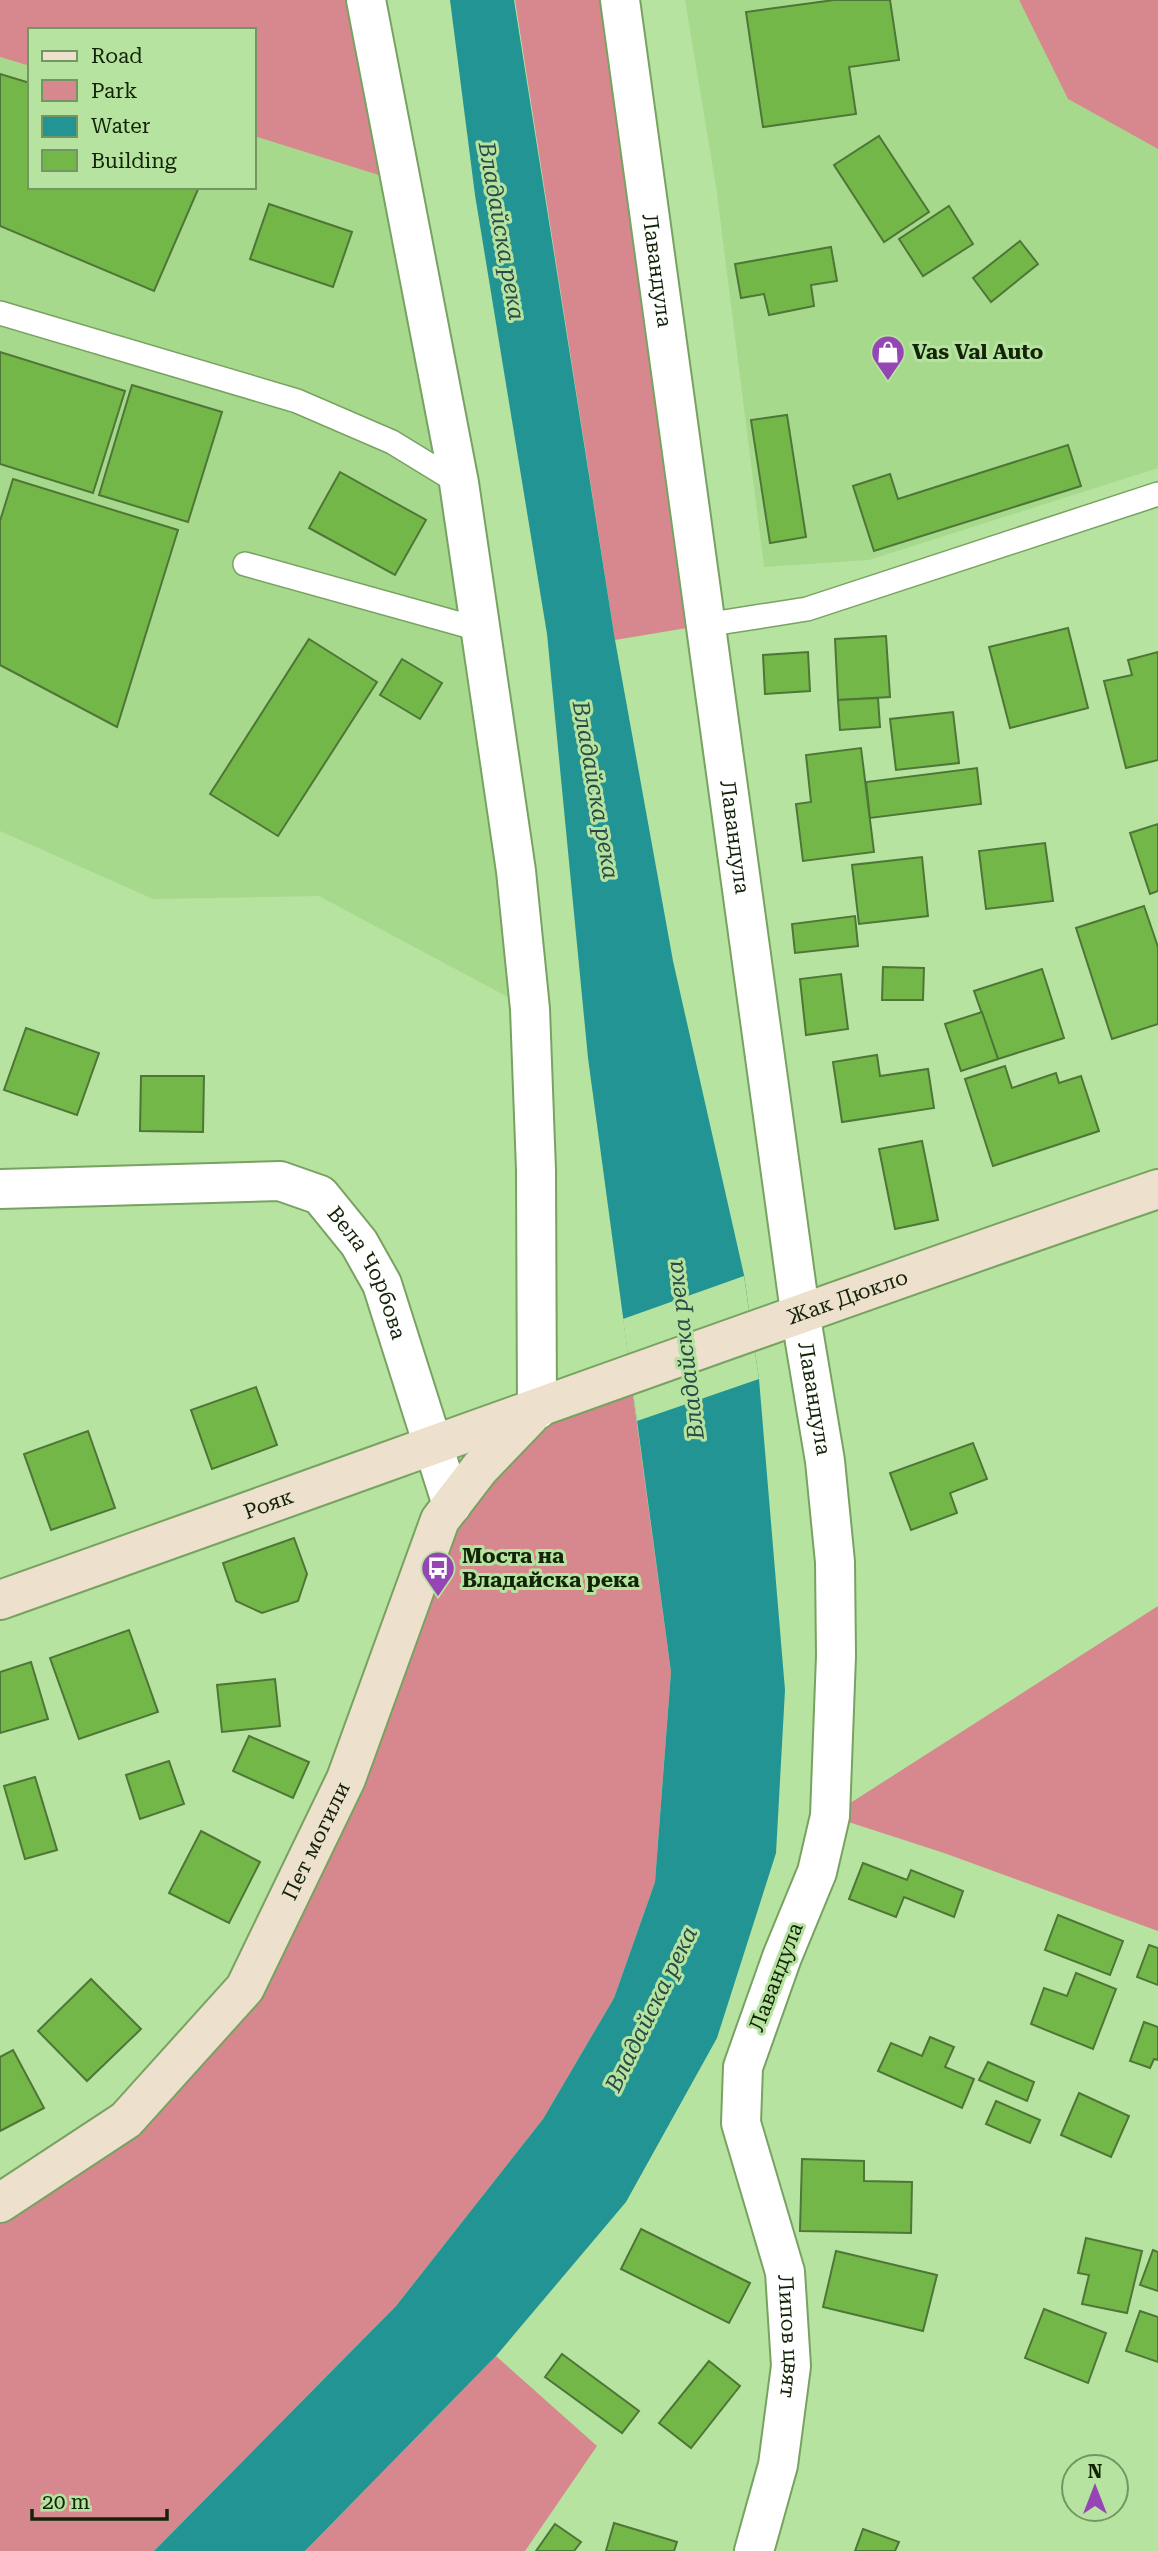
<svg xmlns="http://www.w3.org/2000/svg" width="1158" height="2551" viewBox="0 0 1158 2551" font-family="'Roboto Serif',serif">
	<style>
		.built { fill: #a7d98d }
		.green { fill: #d7888e }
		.water { fill: #229494 }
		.pier { fill: #b6e39f }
		.building { fill: #74b749; stroke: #4e7637; stroke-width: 2 }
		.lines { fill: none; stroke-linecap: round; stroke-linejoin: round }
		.lane-casing { stroke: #78a261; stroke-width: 26 }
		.street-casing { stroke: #78a261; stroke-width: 42 }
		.secondary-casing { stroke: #78a261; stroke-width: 42 }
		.lane { stroke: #fff; stroke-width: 23 }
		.street { stroke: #fff; stroke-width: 38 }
		.secondary { stroke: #ede0cc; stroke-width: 38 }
		.labels { text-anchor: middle; stroke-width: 6; stroke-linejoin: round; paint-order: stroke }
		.street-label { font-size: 21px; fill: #122308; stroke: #b6e39f }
		.poi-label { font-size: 21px; font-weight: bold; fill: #122308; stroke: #b6e39f; text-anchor: start }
		.water-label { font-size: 23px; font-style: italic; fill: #2a4a49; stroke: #b6e39f }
	</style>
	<rect width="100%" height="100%" fill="#b6e39f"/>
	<g class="built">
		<path d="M685,0H1019L1068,99L1158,149V468L869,560L764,567L717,193Z"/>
		<path d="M0,57L30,66V187H254V136L401,182L530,1009L319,896L153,899L0,831Z"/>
	</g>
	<g class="green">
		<path d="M0,0H366L401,182L254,136V30H30V66L0,57Z"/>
		<path d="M515,0H620L705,625L615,640Z"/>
		<path d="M1019,0H1158V149L1068,99Z"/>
		<path d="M630,1373L671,1672L655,1882L614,1998L543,2119L396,2306L154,2551H0V2203L126,2120L245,1988L440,1520L537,1410Z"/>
		<path d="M1158,1606V1931L944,1853L830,1816Z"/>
		<path d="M496,2356L597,2446L525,2551H305Z"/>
	</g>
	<path class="water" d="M450,0H514L615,640L673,961L744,1275L759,1379L785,1690L776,1853L717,2038L626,2202L496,2356L305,2551H154L396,2306L543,2119L614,1998L655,1882L671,1672L588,1058L547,634L475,195Z"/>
	<path class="pier" d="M744,1276L759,1379L637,1421L623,1319Z"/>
	<g class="building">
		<path d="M834,0H890L899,60L849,67L856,114L763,127L746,12Z"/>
		<path d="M0,74L30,83V187H199L154,291L0,226Z"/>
		<path d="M879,136L929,212L884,242L834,165Z"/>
		<path d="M269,204L352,232L333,287L250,259Z"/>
		<path d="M949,206L973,244L923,276L899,239Z"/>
		<path d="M1020,241L1038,264L991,302L973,278Z"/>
		<path d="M831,247L837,281L811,285L814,306L769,315L764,294L741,298L735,264Z"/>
		<path d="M0,352L125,391L93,493L0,464Z"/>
		<path d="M132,385L222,412L188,522L99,495Z"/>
		<path d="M787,415L806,537L770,543L751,420Z"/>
		<path d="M1068,445L1081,486L874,551L853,486L890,474L898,499Z"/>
		<path d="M340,472L426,520L395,575L309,528Z"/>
		<path d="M13,479L178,530L117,727L0,665V521Z"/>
		<path d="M1068,628L1088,708L1010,728L989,647Z"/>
		<path d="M886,636L890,697L838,700L835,639Z"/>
		<path d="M309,639L377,682L278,836L210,794Z"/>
		<path d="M808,652L810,691L765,694L763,655Z"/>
		<path d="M1158,652V760L1126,768L1104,681L1132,675L1128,660Z"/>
		<path d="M402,659L442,683L420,719L380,695Z"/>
		<path d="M878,698L880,727L840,730L838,700Z"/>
		<path d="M953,712L959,763L896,770L890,719Z"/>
		<path d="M861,748L874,852L803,861L796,804L811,802L806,755Z"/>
		<path d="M977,768L981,804L870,818L866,782Z"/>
		<path d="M1158,824V891L1150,894L1130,833Z"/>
		<path d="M1045,843L1053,901L986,909L979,851Z"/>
		<path d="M922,857L928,916L859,924L852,865Z"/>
		<path d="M1144,906L1158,947V1024L1112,1039L1076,928Z"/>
		<path d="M855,916L858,946L795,953L792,924Z"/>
		<path d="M883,967L924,968L923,1000H882Z"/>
		<path d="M1042,969L1064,1038L998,1059L974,991Z"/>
		<path d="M841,974L848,1029L806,1035L800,979Z"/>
		<path d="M982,1012L998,1059L961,1071L945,1024Z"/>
		<path d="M26,1028L99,1053L77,1115L4,1090Z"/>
		<path d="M877,1055L880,1076L928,1069L934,1108L842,1122L833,1062Z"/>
		<path d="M1005,1066L1012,1088L1056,1073L1059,1083L1081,1076L1099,1131L993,1166L965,1079Z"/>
		<path d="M141,1076H204L203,1132L140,1131Z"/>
		<path d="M922,1141L938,1220L895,1229L879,1149Z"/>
		<path d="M256,1387L277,1445L212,1469L191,1410Z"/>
		<path d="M88,1431L115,1508L51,1530L24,1454Z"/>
		<path d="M973,1443L987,1479L950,1493L957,1513L911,1530L890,1473Z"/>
		<path d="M294,1538L307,1574L298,1601L262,1613L236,1601L223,1563Z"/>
		<path d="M129,1630L158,1712L79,1739L50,1658Z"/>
		<path d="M31,1662L48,1719L0,1733V1672Z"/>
		<path d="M275,1679L280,1726L222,1732L217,1685Z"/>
		<path d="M249,1736L309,1762L293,1798L233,1771Z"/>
		<path d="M169,1761L184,1804L140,1819L126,1775Z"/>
		<path d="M35,1777L57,1850L25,1859L4,1786Z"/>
		<path d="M201,1831L260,1862L229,1923L169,1893Z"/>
		<path d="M863,1863L907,1880L911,1870L963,1891L954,1917L904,1897L896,1917L849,1899Z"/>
		<path d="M1058,1915L1123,1941L1110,1975L1045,1950Z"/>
		<path d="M1149,1945L1158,1948V1985L1137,1977Z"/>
		<path d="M1076,1973L1116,1989L1093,2049L1031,2024L1044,1988L1067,1996Z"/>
		<path d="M91,1979L141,2029L87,2081L38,2031Z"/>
		<path d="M1144,2022L1158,2027V2060L1154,2059L1150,2068L1130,2061Z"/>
		<path d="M930,2037L954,2047L945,2067L974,2079L962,2108L878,2071L891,2043L922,2056Z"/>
		<path d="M13,2050L44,2108L0,2131V2057Z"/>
		<path d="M988,2062L1034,2082L1027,2101L979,2080Z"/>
		<path d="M1079,2093L1129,2116L1111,2157L1061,2135Z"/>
		<path d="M996,2101L1040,2120L1030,2143L986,2124Z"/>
		<path d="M802,2159L864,2161V2181L912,2182L911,2233L800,2231Z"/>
		<path d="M641,2229L750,2283L729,2323L621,2269Z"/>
		<path d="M1086,2238L1142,2251L1127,2313L1082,2304L1089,2275L1078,2273Z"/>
		<path d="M1153,2250L1158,2252V2291L1140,2285Z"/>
		<path d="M836,2251L937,2275L923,2331L823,2307Z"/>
		<path d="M1044,2309L1106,2333L1088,2383L1025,2358Z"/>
		<path d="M1140,2311L1158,2317V2362L1126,2351Z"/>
		<path d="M562,2354L639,2411L622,2433L545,2377Z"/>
		<path d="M709,2361L740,2386L691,2448L659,2423Z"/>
		<path d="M614,2523L677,2542L674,2551H606Z"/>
		<path d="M555,2524L581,2542L574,2551H536Z"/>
		<path d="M863,2529L899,2542L895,2551H855Z"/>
	</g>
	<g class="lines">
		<g class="lane-casing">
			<g id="lane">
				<path d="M0,313L297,401L392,442L459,483"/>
				<path d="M245,564L482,630"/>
				<path d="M705,625L807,609L1158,494"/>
			</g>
		</g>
		<g class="street-casing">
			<g id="street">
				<path d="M366,0L459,483L516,871L530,1009L536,1170L537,1410"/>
				<path id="s1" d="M620,0L800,1312L825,1461L835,1562L836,1656L830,1816L817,1872L782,1957L743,2067L741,2123L785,2272L791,2366L778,2465L754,2551"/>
				<path id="s2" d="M0,1189L280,1181L320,1195L359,1243L382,1284L452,1505"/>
			</g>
		</g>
		<g class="secondary-casing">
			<g id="secondary">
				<path id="s3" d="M0,1600C386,1463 770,1322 1158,1189"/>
				<path id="s4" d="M0,2203L126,2120L245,1988L346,1779L440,1520L480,1468L530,1416"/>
			</g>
		</g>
		<use href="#lane" class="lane"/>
		<use href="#street" class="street"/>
		<use href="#secondary" class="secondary"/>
	</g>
	<defs>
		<g id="shop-pin" transform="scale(1.75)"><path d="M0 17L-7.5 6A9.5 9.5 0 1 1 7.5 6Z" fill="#9545b4" stroke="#b6e39f"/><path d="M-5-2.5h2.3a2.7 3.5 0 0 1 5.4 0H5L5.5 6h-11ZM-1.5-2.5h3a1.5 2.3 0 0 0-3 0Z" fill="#fff"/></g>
		<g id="bus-pin" transform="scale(1.75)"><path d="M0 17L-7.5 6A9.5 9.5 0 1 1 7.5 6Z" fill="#9545b4" stroke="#b6e39f"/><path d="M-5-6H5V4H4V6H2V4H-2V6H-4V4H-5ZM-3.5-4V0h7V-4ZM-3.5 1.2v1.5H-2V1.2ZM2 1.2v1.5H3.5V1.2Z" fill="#fff"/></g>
	</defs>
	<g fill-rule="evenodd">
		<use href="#shop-pin" x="888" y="352"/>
		<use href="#bus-pin" x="438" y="1568"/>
	</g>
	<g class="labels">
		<g class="street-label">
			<text dy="7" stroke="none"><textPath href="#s1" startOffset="273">Лавандула</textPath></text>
			<text dy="7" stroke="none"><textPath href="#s1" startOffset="845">Лавандула</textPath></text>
			<text dy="7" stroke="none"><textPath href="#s2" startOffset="415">Вела Чорбова</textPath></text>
			<text dy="7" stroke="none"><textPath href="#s3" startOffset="900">Жак Дюкло</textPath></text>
			<text dy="7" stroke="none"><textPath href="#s1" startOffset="1412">Лавандула</textPath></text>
			<text dy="7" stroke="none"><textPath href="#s3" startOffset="285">Рояк</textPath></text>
			<text dy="7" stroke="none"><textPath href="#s4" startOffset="492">Пет могили</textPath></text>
			<text transform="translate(776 1977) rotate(-69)" y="7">Лавандула</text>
			<text dy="7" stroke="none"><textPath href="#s1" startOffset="2373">Липов цвят</textPath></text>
		</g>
		<g class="poi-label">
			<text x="912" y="359">Vas Val Auto</text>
			<text x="462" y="1563">Моста на<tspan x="462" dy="24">Владайска река</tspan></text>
		</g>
		<g class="water-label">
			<text transform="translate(502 231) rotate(80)" y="8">Владайска река</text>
			<text transform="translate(596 790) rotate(80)" y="8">Владайска река</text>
			<text transform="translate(685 1350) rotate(-97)" y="8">Владайска река</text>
			<text transform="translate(651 2009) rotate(-64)" y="8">Владайска река</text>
		</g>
	</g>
	<rect x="28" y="28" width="228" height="161" fill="#b6e39f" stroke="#749663" stroke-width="2"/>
	<rect x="42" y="51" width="35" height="10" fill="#ede0cc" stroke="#749663" stroke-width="2"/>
	<text x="91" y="63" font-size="21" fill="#122308">Road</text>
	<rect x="42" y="80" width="35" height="21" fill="#d7888e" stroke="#749663" stroke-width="2"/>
	<text x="91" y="98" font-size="21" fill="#122308">Park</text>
	<rect x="42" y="116" width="35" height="21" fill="#229494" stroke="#749663" stroke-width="2"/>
	<text x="91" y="133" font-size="21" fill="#122308">Water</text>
	<rect x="42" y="150" width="35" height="21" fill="#74b749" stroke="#749663" stroke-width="2"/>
	<text x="91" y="168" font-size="21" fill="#122308">Building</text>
	<g transform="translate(1095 2488)"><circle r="33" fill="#b6e39f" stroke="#749663" stroke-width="2"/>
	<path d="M0-5L12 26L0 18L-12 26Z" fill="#9545b4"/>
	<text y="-10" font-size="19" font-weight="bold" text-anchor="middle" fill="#122308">N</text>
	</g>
	<path d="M32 2509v10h135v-10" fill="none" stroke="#122308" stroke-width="3.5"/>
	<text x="42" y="2509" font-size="21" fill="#122308" stroke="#b6e39f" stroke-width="5" paint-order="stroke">20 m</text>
</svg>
